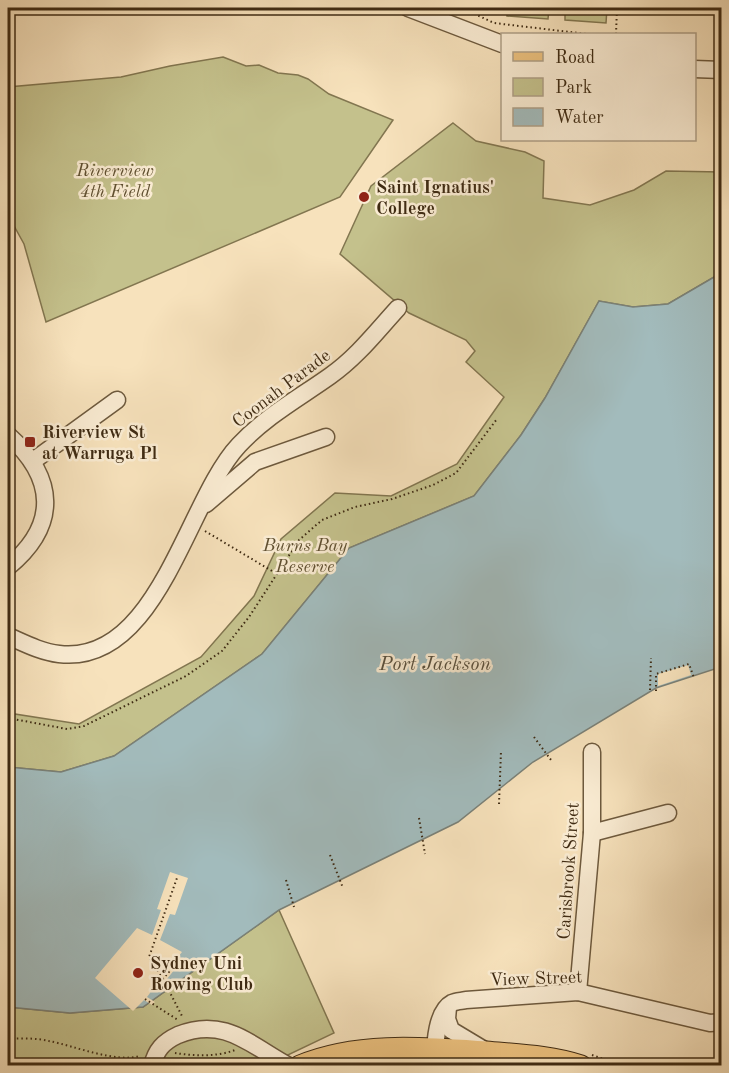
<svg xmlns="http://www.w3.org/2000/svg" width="729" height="1073" viewBox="0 0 729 1073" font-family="'Old Standard TT',serif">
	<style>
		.green { fill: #c4c18c; stroke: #827650; stroke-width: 1.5 }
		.water { fill: #a2bbbc; stroke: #7a8178; stroke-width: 1.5 }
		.pier { fill: #f7e2bc }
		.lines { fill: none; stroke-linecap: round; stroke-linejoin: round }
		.minor-casing { stroke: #6d593d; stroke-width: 19 }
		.major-casing { stroke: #3f2b13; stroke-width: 23 }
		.path { stroke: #3f2b13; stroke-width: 2; stroke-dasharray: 1.5 3; stroke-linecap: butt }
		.minor { stroke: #faecd3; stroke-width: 16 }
		.major { stroke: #ecc17e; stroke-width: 21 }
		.poi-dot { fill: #8f2418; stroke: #faecd3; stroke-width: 2 }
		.labels { text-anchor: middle; stroke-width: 5; stroke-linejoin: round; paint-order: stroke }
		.park-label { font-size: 18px; font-style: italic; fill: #605031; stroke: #faecd3 }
		.poi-label { font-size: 18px; font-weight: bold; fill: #3f2b13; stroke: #faecd3; text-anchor: start }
		.street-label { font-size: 18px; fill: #3f2b13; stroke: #faecd3 }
		.water-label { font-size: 20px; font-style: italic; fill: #584f3d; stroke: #faecd3 }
	</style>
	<rect width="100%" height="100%" fill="#f7e2bc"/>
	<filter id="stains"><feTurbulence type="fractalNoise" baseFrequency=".00333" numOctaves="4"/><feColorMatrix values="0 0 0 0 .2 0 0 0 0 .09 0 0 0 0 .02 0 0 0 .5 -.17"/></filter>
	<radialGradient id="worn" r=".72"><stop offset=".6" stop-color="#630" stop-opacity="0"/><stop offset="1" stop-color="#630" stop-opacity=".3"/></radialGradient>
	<g class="green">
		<path d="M507,8H549L548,19L507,16Z"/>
		<path d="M565,8H607L606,23L565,20Z"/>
		<path d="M223,57L246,66L259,65L278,73L298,75L308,79L329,94L393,120L340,197L46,322L24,244L13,224L8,205V87L121,77L170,66Z"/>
		<path d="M453,123L476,141L525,152L544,161L543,198L590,205L634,190L666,171L721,172V273L668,304L633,307L599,301L545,398L521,435L474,496L349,548L262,654L114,756L61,772L8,767V713L79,724L201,657L254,596L281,539L335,493L391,496L457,464L504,397L466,362L475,351L466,340L409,313L340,254L371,186Z"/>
		<path d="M279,910L334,1033L267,1065L11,1066L8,1064V1007L70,1013L143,1007Z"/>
	</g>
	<path class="water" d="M721,273V667L656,688L533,762L458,822L279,910L143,1007L70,1013L8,1007V767L61,772L114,756L262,654L349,548L474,496L521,435L545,398L599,301L633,307L668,304Z"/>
	<g class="pier">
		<path d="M688,665L691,675L658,686V674Z"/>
		<path d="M170,872L188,878L175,915L170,914L160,940L182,952L172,965L175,969L167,979L171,991L168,993L159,981L147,997L155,1002L152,1005L144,1000L133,1011L95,978L137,928L152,935L161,910L157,909Z"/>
	</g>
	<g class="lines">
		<g class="minor-casing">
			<g id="minor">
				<path d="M408,8L502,44"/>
				<path d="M694,69L722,70"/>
				<path d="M8,435C56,478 59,525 8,567"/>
				<path d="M33,461L117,400"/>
				<path d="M206,504L255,462L326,437"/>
				<path d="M8,636C24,643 41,652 59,654C158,666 187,500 239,445C266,416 299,398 330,376C357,357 376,332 398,308"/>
				<path d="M592,833L668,813"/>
				<path d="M578,992L592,833V752"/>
				<path d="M448,1007L447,1019L451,1030L486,1051"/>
				<path d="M152,1066C156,1050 163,1042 178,1035C224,1016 250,1045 289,1066"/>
				<path d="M434,1066C435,1049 435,1012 452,1003C456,1001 462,1001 466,1000L578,992L710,1023L722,1022"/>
			</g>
		</g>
		<g class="major-casing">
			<path id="major" d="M300,1066C357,1042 425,1048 486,1052C518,1055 550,1056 581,1066"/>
		</g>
		<g class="path">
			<path d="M462,8L494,23L587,34"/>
			<path d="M616,34L617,8"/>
			<path d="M205,531L277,574"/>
			<path d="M720,641L721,676"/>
			<path d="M650,690L651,658"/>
			<path d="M656,691V674L689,664L694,678"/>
			<path d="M8,718L67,729L84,726L186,676L222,651L249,617L299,540L322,520L355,507L392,499L433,485L456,473L497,419"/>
			<path d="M534,737L551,760"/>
			<path d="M499,804L501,751"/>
			<path d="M419,818L425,854"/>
			<path d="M330,855L343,888"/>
			<path d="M286,880L294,907"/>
			<path d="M178,961L163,979L183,1018"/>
			<path d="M163,979L149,957L177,878"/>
			<path d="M145,999L178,1020"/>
			<path d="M8,1039C21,1038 36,1038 49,1041C75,1046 115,1063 140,1056"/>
			<path d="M175,1053C194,1056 217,1057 235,1050"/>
			<path d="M592,1055L624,1066"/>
		</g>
		<use href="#minor" class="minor"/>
		<use href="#major" class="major"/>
	</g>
	<g class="poi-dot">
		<circle cx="364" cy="197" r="6"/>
		<rect x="24" y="436" width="12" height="12" rx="3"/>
		<circle cx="138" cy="973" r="6"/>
	</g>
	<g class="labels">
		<g class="park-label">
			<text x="115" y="176">Riverview<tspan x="115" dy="21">4th Field</tspan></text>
			<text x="305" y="551">Burns Bay<tspan x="305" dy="21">Reserve</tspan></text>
		</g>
		<g class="poi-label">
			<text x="376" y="193">Saint Ignatius'<tspan x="376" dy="21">College</tspan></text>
			<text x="42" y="438">Riverview St<tspan x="42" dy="21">at Warruga Pl</tspan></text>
			<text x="150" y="969">Sydney Uni<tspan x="150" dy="21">Rowing Club</tspan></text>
		</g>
		<g class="street-label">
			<text transform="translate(281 388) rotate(-37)" y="6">Coonah Parade</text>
			<text transform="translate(568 871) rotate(-86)" y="6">Carisbrook Street</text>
			<text transform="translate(536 978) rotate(-2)" y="6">View Street</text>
		</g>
		<g class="water-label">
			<text x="435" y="670">Port Jackson</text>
		</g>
	</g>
	<rect width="729" height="1073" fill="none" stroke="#f7e2bc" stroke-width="30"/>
	<rect x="9" y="9" width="711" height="1055" fill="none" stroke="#3f2b13" stroke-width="3"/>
	<rect x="15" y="15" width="699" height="1043" fill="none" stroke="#3f2b13" stroke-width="1.5"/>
	<rect x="501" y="33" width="195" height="108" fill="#faecd3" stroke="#af9f86" stroke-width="1.5"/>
	<rect x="513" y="52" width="30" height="9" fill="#ecc17e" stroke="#af9f86" stroke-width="1.5"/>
	<text x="555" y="63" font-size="18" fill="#3f2b13">Road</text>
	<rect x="513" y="78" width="30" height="18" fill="#c4c18c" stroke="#af9f86" stroke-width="1.5"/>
	<text x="555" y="93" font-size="18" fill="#3f2b13">Park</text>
	<rect x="513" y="108" width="30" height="18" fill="#a2bbbc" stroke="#af9f86" stroke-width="1.5"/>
	<text x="555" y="123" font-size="18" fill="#3f2b13">Water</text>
	<rect width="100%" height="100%" filter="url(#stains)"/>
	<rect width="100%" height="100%" fill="url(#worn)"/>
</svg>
